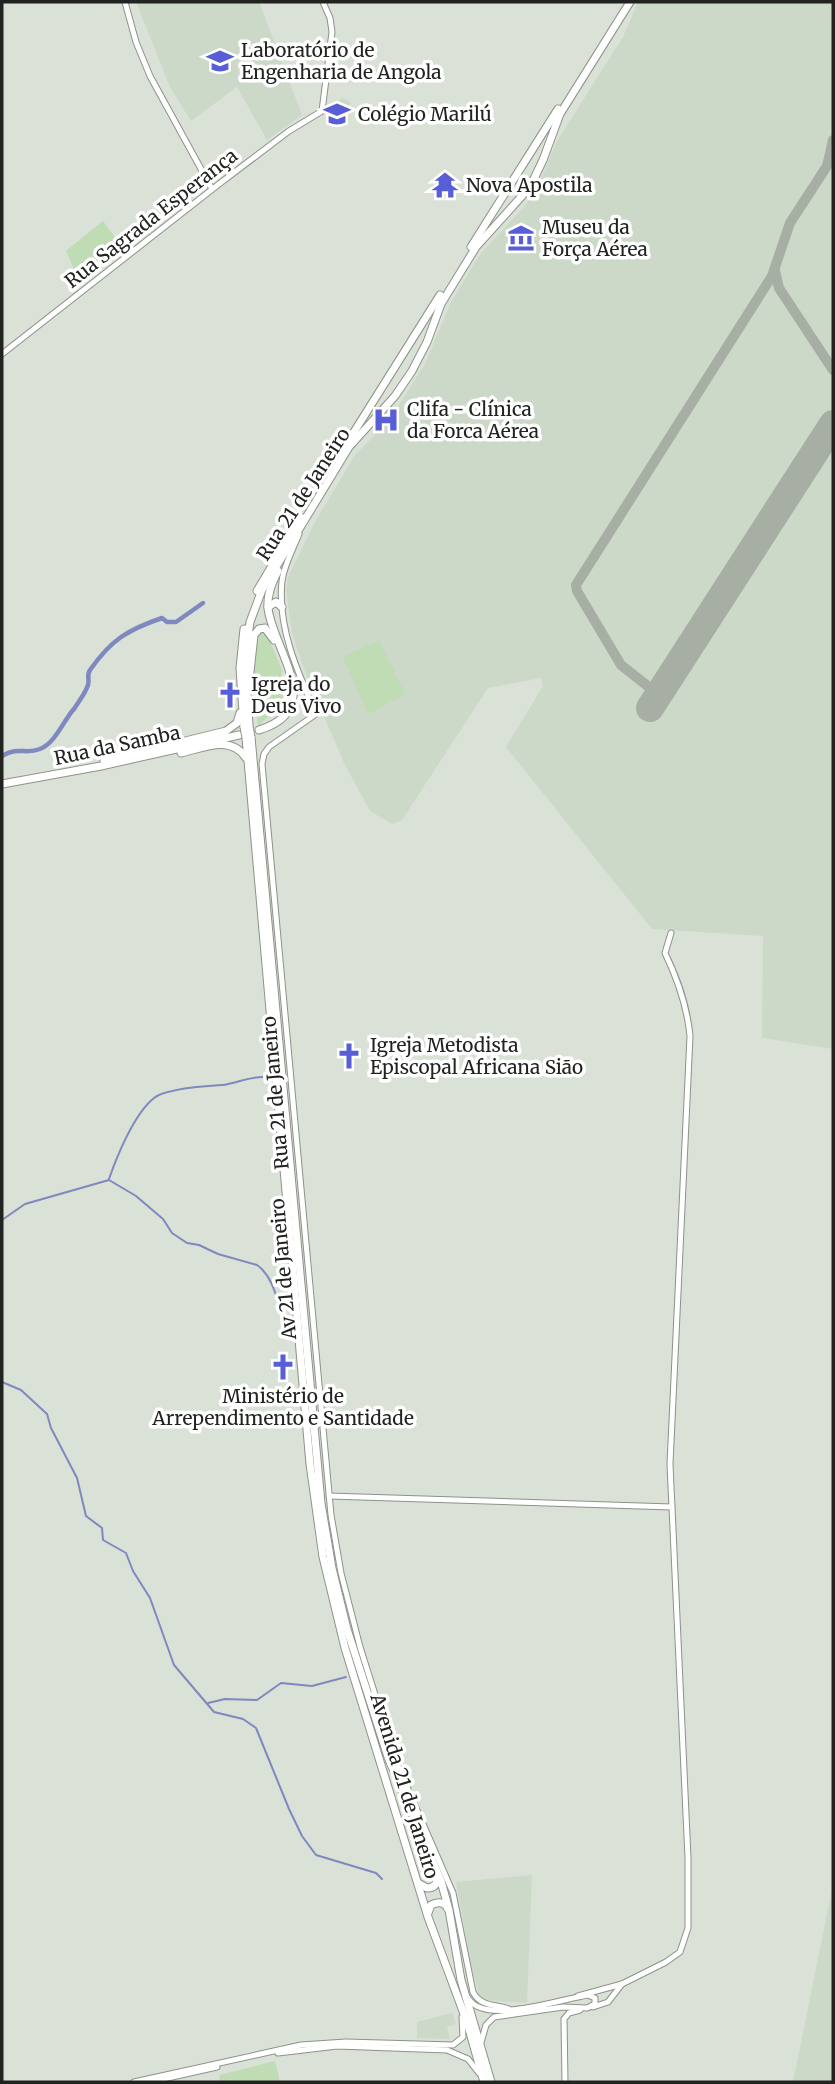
<svg xmlns="http://www.w3.org/2000/svg" width="835" height="2084" viewBox="0 0 835 2084" font-family="Merriweather,serif">
	<style>
		.built { fill: #ccd8c8 }
		.green { fill: #bfdcb5 }
		.lines { fill: none; stroke-linecap: round; stroke-linejoin: round }
		.stream { stroke: #7f88bf; stroke-width: 2 }
		.canal { stroke: #7f88bf; stroke-width: 4.5 }
		.taxiway { stroke: #a7aea4; stroke-width: 10 }
		.runway { stroke: #a7aea4; stroke-width: 28 }
		.minor-casing { stroke: #8c9389; stroke-width: 7 }
		.major-casing { stroke: #8c9389; stroke-width: 9 }
		.minor { stroke: #fff; stroke-width: 5 }
		.major { stroke: #fff; stroke-width: 7 }
		.major-bridge-casing { stroke: #8c9389; stroke-width: 9; stroke-linecap: butt }
		.major-bridge { stroke: #fff; stroke-width: 7 }
		.labels { text-anchor: middle; stroke-width: 7; stroke-linejoin: round; paint-order: stroke }
		.poi-label { font-size: 19px; fill: #20231f; stroke: #fff; text-anchor: start }
		.street-label { font-size: 19px; fill: #20231f; stroke: #fff }
	</style>
	<rect width="100%" height="100%" fill="#dae2d7"/>
	<g class="built">
		<path d="M136,2H259L302,115L267,140L237,87L191,121L170,87Z"/>
		<path d="M638,2H833V1049L762,1038L763,936L652,929L506,747L543,686L541,678L488,688L402,820L392,824L370,811L344,763L304,669L292,633L286,589L288,577L315,522L355,455L388,422L425,364L451,302L481,253L524,207L536,190L557,141L623,37Z"/>
		<path d="M343,98L351,103L336,120L330,107Z"/>
		<path d="M532,1875L527,2003L484,2000L480,1997L471,1966L456,1882Z"/>
		<path d="M833,1885V2082H793L809,2003Z"/>
		<path d="M452,2013L456,2024L447,2027L450,2039L417,2038V2022Z"/>
	</g>
	<g class="green">
		<path d="M103,221L124,250L81,285L66,251Z"/>
		<path d="M261,632L268,637L283,672L281,673C292,702 273,712 258,726C255,704 247,650 261,632Z"/>
		<path d="M379,640L405,694L368,714L343,657Z"/>
		<path d="M275,2061L280,2082H220L219,2075Z"/>
	</g>
	<g class="lines">
		<g class="stream">
			<path d="M109,1179C117,1156 134,1114 154,1098C167,1088 206,1086 223,1085C238,1083 250,1076 265,1077"/>
			<path d="M2,1220L25,1204L109,1180L136,1196L163,1219L172,1233L187,1243L199,1245L218,1254L257,1265C272,1275 277,1299 283,1316"/>
			<path d="M2,1382L21,1390L47,1414L51,1428L77,1478L86,1516L102,1528L103,1540L126,1553L133,1571L150,1598L174,1665L214,1712L243,1719L256,1728L289,1809L302,1836L316,1855L376,1873L382,1879"/>
			<path d="M208,1703L225,1699L257,1700L281,1683L312,1686L346,1677"/>
		</g>
		<g class="canal">
			<path d="M74,709C79,701 85,694 88,685C90,679 86,676 90,670C111,640 127,630 162,618L167,622H176L203,603"/>
			<path d="M2,756C19,746 25,755 40,749C55,743 63,722 73,710"/>
		</g>
		<g class="taxiway">
			<path d="M775,271L779,288L833,370"/>
			<path d="M659,695L621,665L577,591L576,585L772,276L790,223L827,166L833,140"/>
		</g>
		<path class="runway" d="M650,708L833,424"/>
		<g class="minor-casing">
			<g id="minor">
				<path d="M125,2L136,42L150,76L212,189"/>
				<path d="M2,354L219,184L289,131L322,111L332,32L330,18L323,2"/>
				<path d="M299,534C293,549 284,565 282,581C277,627 298,673 316,714L269,747L264,754L262,764L331,1515L341,1573L360,1647L397,1764L453,1893L473,1992C481,2007 494,2004 509,2009"/>
				<path d="M329,1496L672,1507"/>
				<path d="M578,1996L622,1984L666,1962L680,1952L688,1928V1858L670,1464L690,1036C687,1005 678,980 665,953L671,933"/>
				<path d="M468,1998C484,2026 561,1999 588,1995L595,1998V2004L587,2008L563,2007L494,2017L486,2025L480,2046"/>
				<path d="M593,2007L608,2002L622,1984"/>
				<path d="M278,2053L337,2046L447,2050L468,2059L479,2073"/>
				<path d="M134,2082L301,2045L346,2042L453,2045L463,2037L462,2017"/>
				<path d="M150,2082L217,2067"/>
				<path d="M565,2082L564,2019L569,2013L580,2010"/>
			</g>
		</g>
		<g class="major-casing">
			<g id="major">
				<path d="M471,247L558,109"/>
				<path d="M344,448L440,295"/>
				<path d="M257,591L301,517"/>
				<path d="M268,607L276,602L282,607"/>
				<path d="M244,629L240,668L244,727"/>
				<path d="M249,681L254,635L259,629L265,628L274,640"/>
				<path d="M249,726L245,657L250,622L262,590L349,447L395,396L412,371L427,342L441,304L476,247L530,187L543,160L560,114L630,2"/>
				<path d="M259,730C328,709 272,648 268,608C267,594 272,583 278,571"/>
				<path d="M251,737L321,1503L332,1568L347,1629L388,1757L441,1881L449,1910L461,1980L491,2082"/>
				<path d="M246,738L310,1464L323,1557L345,1648L428,1917L467,2022L484,2082"/>
				<path d="M181,753C203,748 231,734 246,758"/>
				<path d="M104,761L226,731L237,723L240,713"/>
				<path d="M2,784L101,766L239,735"/>
				<path d="M418,1883L427,1888C435,1888 438,1883 438,1875"/>
				<path d="M428,1913L431,1905C438,1901 445,1902 448,1909"/>
			</g>
		</g>
		<use href="#minor" class="minor"/>
		<use href="#major" class="major"/>
		<g class="major-bridge-casing">
			<g id="major-bridge">
				<path d="M249,726L251,737"/>
				<path d="M244,727L246,738"/>
			</g>
		</g>
		<use href="#major-bridge" class="major-bridge"/>
	</g>
	<defs>
		<g id="university-bare" transform="scale(2.1)"><path d="M0-5L7-2L0 1L-7-2ZM-4 1L0 2.5L4 1V4Q0 6-4 4Z" fill="#585ed5" stroke="#fff" stroke-width="2.5" paint-order="stroke"/></g>
		<g id="temple-bare" transform="scale(2.1)"><path d="M0-6L5-2H3V0L6.5 2.5H4V6H1.5V3h-3V6H-4V2.5H-6.5L-3 0V-2H-5Z" fill="#585ed5" stroke="#fff" stroke-width="2.5" paint-order="stroke"/></g>
		<g id="museum-bare" transform="scale(2.1)"><path d="M0-6L6-3V-2H-6V-3ZM-5-1h2V3h-2ZM-1-1h2V3h-2ZM3-1h2V3H3ZM-6 4H6V6H-6Z" fill="#585ed5" stroke="#fff" stroke-width="2.5" paint-order="stroke"/></g>
		<g id="hospital-bare" transform="scale(2.1)"><path d="M-5-5h3v3.5h4V-5h3V5h-3V1.5h-4V5h-3Z" fill="#585ed5" stroke="#fff" stroke-width="2.5" paint-order="stroke"/></g>
		<g id="church-bare" transform="scale(2.1)"><path d="M-1.2-6h2.4v3.5h3.3v2.4h-3.3V6h-2.4V-.1h-3.3v-2.4h3.3Z" fill="#585ed5" stroke="#fff" stroke-width="2.5" paint-order="stroke"/></g>
	</defs>
	<g fill-rule="evenodd">
		<use href="#university-bare" x="220" y="61"/>
		<use href="#university-bare" x="337" y="114"/>
		<use href="#temple-bare" x="445" y="185"/>
		<use href="#museum-bare" x="521" y="238"/>
		<use href="#hospital-bare" x="386" y="420"/>
		<use href="#church-bare" x="230" y="695"/>
		<use href="#church-bare" x="349" y="1056"/>
		<use href="#church-bare" x="283" y="1367"/>
	</g>
	<g class="labels">
		<g class="poi-label">
			<text x="241" y="57">Laboratório de<tspan x="241" dy="22">Engenharia de Angola</tspan></text>
			<text x="358" y="121">Colégio Marilú</text>
			<text x="466" y="192">Nova Apostila</text>
			<text x="542" y="234">Museu da<tspan x="542" dy="22">Força Aérea</tspan></text>
			<text x="407" y="416">Clifa - Clínica<tspan x="407" dy="22">da Forca Aérea</tspan></text>
			<text x="251" y="691">Igreja do<tspan x="251" dy="22">Deus Vivo</tspan></text>
			<text x="370" y="1052">Igreja Metodista<tspan x="370" dy="22">Episcopal Africana Sião</tspan></text>
			<text x="283" y="1403" text-anchor="middle">Ministério de<tspan x="283" dy="22">Arrependimento e Santidade</tspan></text>
		</g>
		<g class="street-label">
			<text transform="translate(151 218) rotate(-38)" y="7">Rua Sagrada Esperança</text>
			<text transform="translate(303 494) rotate(-57)" y="7">Rua 21 de Janeiro</text>
			<text transform="translate(117 745) rotate(-12)" y="7">Rua da Samba</text>
			<text transform="translate(275 1093) rotate(-95)" y="7">Rua 21 de Janeiro</text>
			<text transform="translate(283 1269) rotate(-95)" y="7">Av 21 de Janeiro</text>
			<text transform="translate(405 1786) rotate(73)" y="7">Avenida 21 de Janeiro</text>
		</g>
	</g>
	<rect width="835" height="2084" fill="none" stroke="#20231f" stroke-width="7"/>
</svg>
